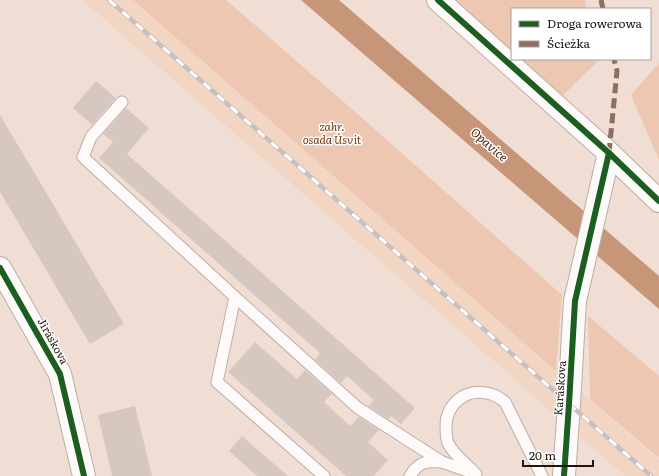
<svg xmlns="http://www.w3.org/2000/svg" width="659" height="476" viewBox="0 0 659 476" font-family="Literata,serif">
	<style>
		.built { fill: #f3d5c4 }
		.green { fill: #edc7b2 }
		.water { fill: #c79679 }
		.building { fill: #d6c8c0 }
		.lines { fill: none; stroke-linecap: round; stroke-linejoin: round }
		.lane-casing { stroke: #bcaea6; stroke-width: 13 }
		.street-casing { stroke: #bcaea6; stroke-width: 24 }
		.lane { stroke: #fdfaf9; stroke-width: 11 }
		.street { stroke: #fdfaf9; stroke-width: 22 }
		.rail-casing { stroke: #c6c1bf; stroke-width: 4.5 }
		.rail { stroke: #fff; stroke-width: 3; stroke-dasharray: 9; stroke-linecap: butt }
		.quiet { stroke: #8d6e63; stroke-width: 5; stroke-dasharray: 10 5; stroke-linecap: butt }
		.cycleway-casing { stroke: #fff; stroke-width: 8 }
		.cycleway { stroke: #1b5e20; stroke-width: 6 }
		.labels { text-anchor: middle; stroke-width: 3; stroke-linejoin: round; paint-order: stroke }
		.park-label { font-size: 11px; font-style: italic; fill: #74380b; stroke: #fff }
		.street-label { font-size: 11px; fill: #20140e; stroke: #fff }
		.water-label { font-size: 12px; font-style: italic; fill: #471e00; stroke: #fff }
	</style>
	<rect width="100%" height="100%" fill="#f0ded4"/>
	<path class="built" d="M82,0H135L659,460V476H625Z"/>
	<g class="green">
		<path d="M133,0H226L353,110L562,295L556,371Z"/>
		<path d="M450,0H585L587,9H512V54Z"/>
		<path d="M518,59H600L561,97Z"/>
		<path d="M659,63V160L631,95Z"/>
		<path d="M588,316L659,376V458L590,399Z"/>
	</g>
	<path class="water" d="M301,0H339L659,276V309Z"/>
	<g class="building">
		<path d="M96,81L116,98L92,125L73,108Z"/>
		<path d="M126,108L149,128L127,154L415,408L401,424L391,416L388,419L368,406L374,400L347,376L341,383L315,360L320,353L99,158L113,142L103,134Z"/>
		<path d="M0,115L124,324L90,344L0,192Z"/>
		<path d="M255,342L297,379L305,370L332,394L324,402L350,426L359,417L379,430L368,442L388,460L374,476H346L228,372Z"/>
		<path d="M135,406L152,476H112L98,415Z"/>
		<path d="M242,436L252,445L288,476H257L229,451Z"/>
	</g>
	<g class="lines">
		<g class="lane-casing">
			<g id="lane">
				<path d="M122,102L91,137L83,157L235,297"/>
				<path d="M473,471C464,462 453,454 448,443C446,438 446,430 446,425C447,404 465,389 486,393C494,394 500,398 505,402L542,476"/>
				<path d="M324,476L217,382L235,297L358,408L442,462L476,474"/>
				<path d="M410,476C418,462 426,461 442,462"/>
			</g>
		</g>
		<g class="street-casing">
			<g id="street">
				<path d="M438,0L609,153L659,201"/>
				<path d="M0,268L60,374L84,476"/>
				<path d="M564,476L569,404L575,301L609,153"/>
			</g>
		</g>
		<use href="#lane" class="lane"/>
		<use href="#street" class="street"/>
		<g class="rail-casing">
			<path id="rail" d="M109,0L651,476"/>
		</g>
		<use href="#rail" class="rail"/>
		<g class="quiet">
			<path d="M601,0L603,9"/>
			<path d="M609,153L617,71L614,59"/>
		</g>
		<g class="cycleway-casing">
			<g id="cycleway">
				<path d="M438,0L609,153L659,201"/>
				<path d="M0,268L60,374L84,476"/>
				<path d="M564,476L569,404L575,301L609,153"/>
			</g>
		</g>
		<use href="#cycleway" class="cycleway"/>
	</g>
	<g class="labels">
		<g class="park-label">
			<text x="332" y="131">zahr.<tspan x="332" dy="13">osada Úsvit</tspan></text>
		</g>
		<g class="street-label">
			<text transform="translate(53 341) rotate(61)" y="4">Jiráskova</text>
			<text transform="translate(560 388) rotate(-86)" y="4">Karáskova</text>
		</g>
		<g class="water-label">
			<text transform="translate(489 145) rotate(41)" y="4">Opavice</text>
		</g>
	</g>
	<rect x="511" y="8" width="140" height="52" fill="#ffffff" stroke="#a6a19f"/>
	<rect x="519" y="21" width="20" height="6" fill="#1b5e20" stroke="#a6a19f"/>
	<text x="547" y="28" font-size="12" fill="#20140e">Droga rowerowa</text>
	<rect x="519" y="41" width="20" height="6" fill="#8d6e63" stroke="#a6a19f"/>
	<text x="547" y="48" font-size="12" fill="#20140e">Ścieżka</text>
	<path d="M523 460v6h70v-6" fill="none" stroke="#20140e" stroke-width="2"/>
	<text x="529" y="460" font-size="12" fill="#20140e" stroke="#ffffff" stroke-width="3" paint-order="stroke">20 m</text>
</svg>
